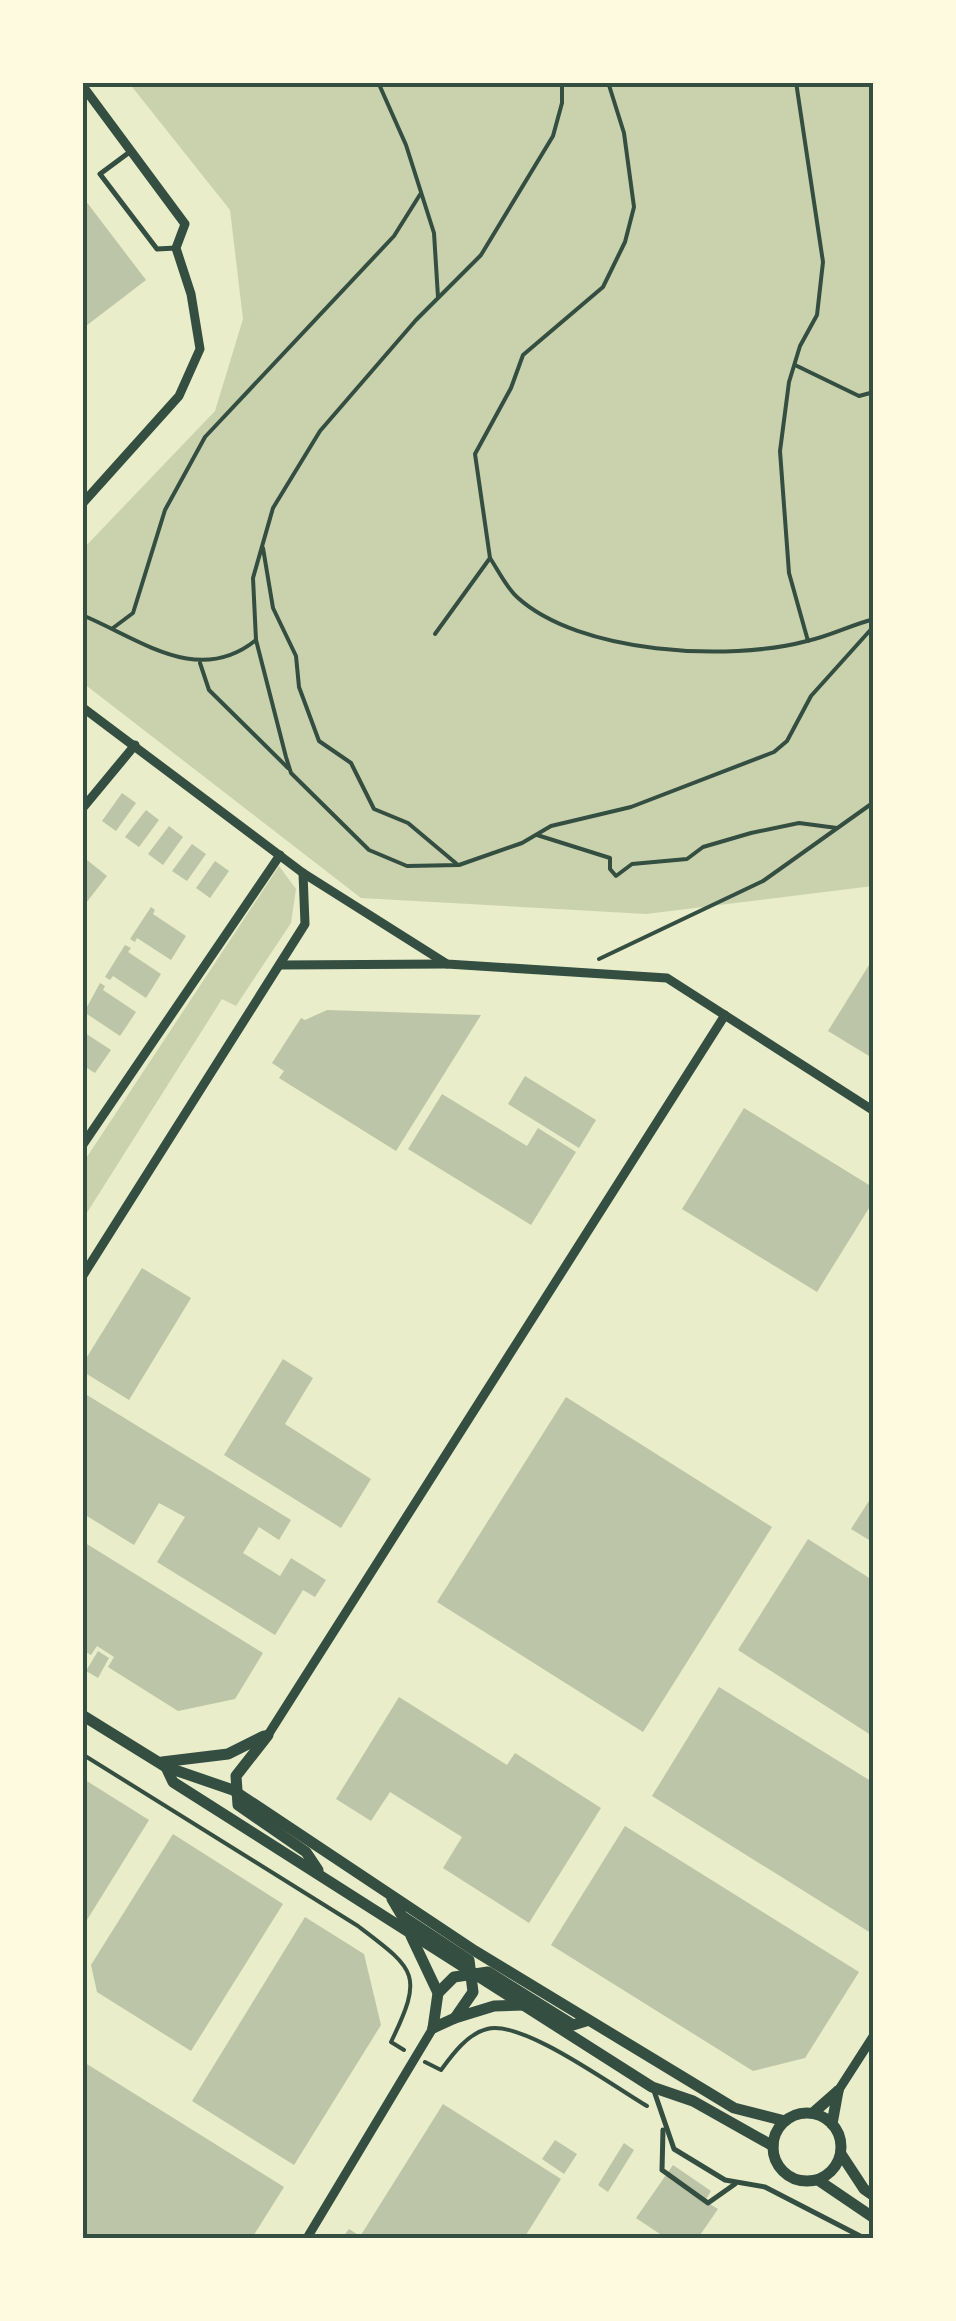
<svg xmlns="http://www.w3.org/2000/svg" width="956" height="2321" viewBox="0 0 956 2321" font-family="Cabin,sans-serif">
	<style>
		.green { fill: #cad2ad }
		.building { fill: #bcc5a7 }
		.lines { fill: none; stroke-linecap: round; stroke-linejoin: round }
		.path { stroke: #344e41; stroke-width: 4 }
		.service { stroke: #344e41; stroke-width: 5 }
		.minor { stroke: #344e41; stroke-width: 9 }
		.tertiary { stroke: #344e41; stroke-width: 11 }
		.neatline { fill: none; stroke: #344e41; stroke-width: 4 }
	</style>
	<rect width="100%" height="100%" fill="#e9edc9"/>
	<g class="green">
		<path d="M129,83H873V886L646,914L361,898L83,683L82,550L215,411L243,319L230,210Z"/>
		<path d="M279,866L296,889L291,923L236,1006L222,999L83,1219V1163Z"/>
	</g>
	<g class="building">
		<path d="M82,196L146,280L82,329Z"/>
		<path d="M122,793L136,803L116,831L102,821Z"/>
		<path d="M146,810L159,820L139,847L125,837Z"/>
		<path d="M169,826L183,837L163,865L148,854Z"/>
		<path d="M192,844L206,854L187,881L172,871Z"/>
		<path d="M82,856L107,876L86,903L82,900Z"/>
		<path d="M215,861L229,871L210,898L196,888Z"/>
		<path d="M151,907L155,910L153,914L186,936L171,960L137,938L135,942L130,939Z"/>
		<path d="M125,945L131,948L128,952L161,974L146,998L113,976L110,980L105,977Z"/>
		<path d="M874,957V1059L828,1031Z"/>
		<path d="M100,983L105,986L103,990L136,1012L120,1036L87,1014L82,1016Z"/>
		<path d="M327,1010L481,1015L396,1151L279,1078L284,1071L272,1063L301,1018L305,1020Z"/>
		<path d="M82,1031L111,1050L95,1073L82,1065Z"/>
		<path d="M525,1076L596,1120L579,1148L508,1104Z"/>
		<path d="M442,1094L527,1146L538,1128L576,1152L531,1225L408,1149Z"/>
		<path d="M744,1108L874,1188V1200L817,1292L682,1209Z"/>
		<path d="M142,1268L191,1298L129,1400L82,1371V1365Z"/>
		<path d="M283,1359L313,1378L285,1424L371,1479L341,1528L224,1455Z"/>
		<path d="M82,1392L291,1520L279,1540L259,1527L243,1553L280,1576L291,1558L326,1580L315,1597L303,1590L275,1635L157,1562L185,1517L159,1503L134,1545L82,1513Z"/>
		<path d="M566,1397L772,1527L643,1732L437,1602Z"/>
		<path d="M874,1493V1543L851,1529Z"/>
		<path d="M808,1539L874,1581V1737L738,1650Z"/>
		<path d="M82,1541L263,1653L235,1699L178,1711L108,1667L114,1657L97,1646L91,1655L82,1650Z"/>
		<path d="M98,1651L109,1658L98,1678L86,1671Z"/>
		<path d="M719,1687L874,1783V1935L652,1796Z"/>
		<path d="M399,1697L507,1765L515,1753L601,1808L529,1923L443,1868L462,1837L390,1792L371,1821L336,1799Z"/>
		<path d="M82,1778L149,1820L82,1928Z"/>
		<path d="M625,1826L859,1972L805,2058L753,2071L551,1945Z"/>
		<path d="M173,1834L283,1904L191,2051L97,1992L91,1965Z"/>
		<path d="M305,1917L364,1954L381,2025L294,2165L192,2101Z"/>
		<path d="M82,2061L284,2187L252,2238H82Z"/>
		<path d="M443,2104L561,2179L524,2238H368L361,2235Z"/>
		<path d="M555,2140L577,2154L564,2174L542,2159Z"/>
		<path d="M624,2143L634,2150L608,2192L598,2185Z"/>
		<path d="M673,2165L711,2191L705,2201L718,2209L698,2238H666L636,2218Z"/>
		<path d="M349,2229L363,2238H342Z"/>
	</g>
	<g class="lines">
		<g class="path">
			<path d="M378,82L406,145L434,233L438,297"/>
			<path d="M562,82V103L553,136L481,255L416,320L320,431L273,508L253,578L256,640L286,757L291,773L369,850L407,866L459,865L522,843L551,826L631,807L774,752L787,741L811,696L874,626"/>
			<path d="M796,82L823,262L817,315L800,346L789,382L780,451L789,573L808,641"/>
			<path d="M795,365L859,396L874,392"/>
			<path d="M263,548L273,608L296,656L299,687L319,741L351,763L374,809L408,823L458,865"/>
			<path d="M490,558C498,570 506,587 517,597C579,654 729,662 807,641C830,636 851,625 874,619"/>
			<path d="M82,615C140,639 198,687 256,640"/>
			<path d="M113,628L133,613L165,510L205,437L394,236L421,193"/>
			<path d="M435,634L490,558L475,454L511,388L523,355L603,287L625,242L634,207L624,133L608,82"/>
			<path d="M200,663L209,690L288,768"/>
			<path d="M537,835L610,858V869L616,876L632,864L687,859L703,847L751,833L799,823L837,828"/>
			<path d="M599,959L763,881L874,802"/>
			<path d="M82,1754L358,1926C416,1970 424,1974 391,2042L404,2050"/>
			<path d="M425,2062L441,2070C452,2055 467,2034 487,2029C522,2019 614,2087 647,2106"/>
		</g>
		<g class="service">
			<path d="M131,151L100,174L157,249L176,248"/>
			<path d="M653,2088L674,2149L725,2180L765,2187L864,2238"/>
			<path d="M663,2130L662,2170L708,2203L735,2184"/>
		</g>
		<g class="minor">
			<path d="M82,85L185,224L176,248L191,294L200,349L179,396L82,504"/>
			<path d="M82,707L303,873L447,964L667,978L874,1111"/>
			<path d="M82,809L135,745"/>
			<path d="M280,965L447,964"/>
			<path d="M82,1146L280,855"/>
			<path d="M82,1277L305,924L303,873"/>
			<path d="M268,1735L725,1015"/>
			<path d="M838,2091L874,2035"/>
			<path d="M307,2238L433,2028"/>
		</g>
		<g class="tertiary">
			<path d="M82,1715L166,1767L233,1790L475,1951L734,2108L785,2121"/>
			<path d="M268,1735L236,1776L238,1805L306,1852L318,1870"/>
			<path d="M162,1762L228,1754L264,1736"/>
			<path d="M166,1767L173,1782L652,2087L693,2101L773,2146"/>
			<path d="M392,1899L402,1916L469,1960L473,1992L455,2018L433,2028"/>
			<path d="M411,1936L438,1993L433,2028"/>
			<path d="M438,1993L454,1977L488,1972L573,2025L586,2021"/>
			<path d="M455,2018L494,2006L524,2005"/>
			<circle cx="807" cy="2147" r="34"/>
			<path d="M813,2113L838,2091"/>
			<path d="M832,2124L838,2091"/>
			<path d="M841,2154L864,2189L874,2196"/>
			<path d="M818,2180L874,2218"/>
		</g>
	</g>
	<rect width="956" height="2321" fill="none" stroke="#fefae0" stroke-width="170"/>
	<rect x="85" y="85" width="786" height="2151" class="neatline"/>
</svg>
